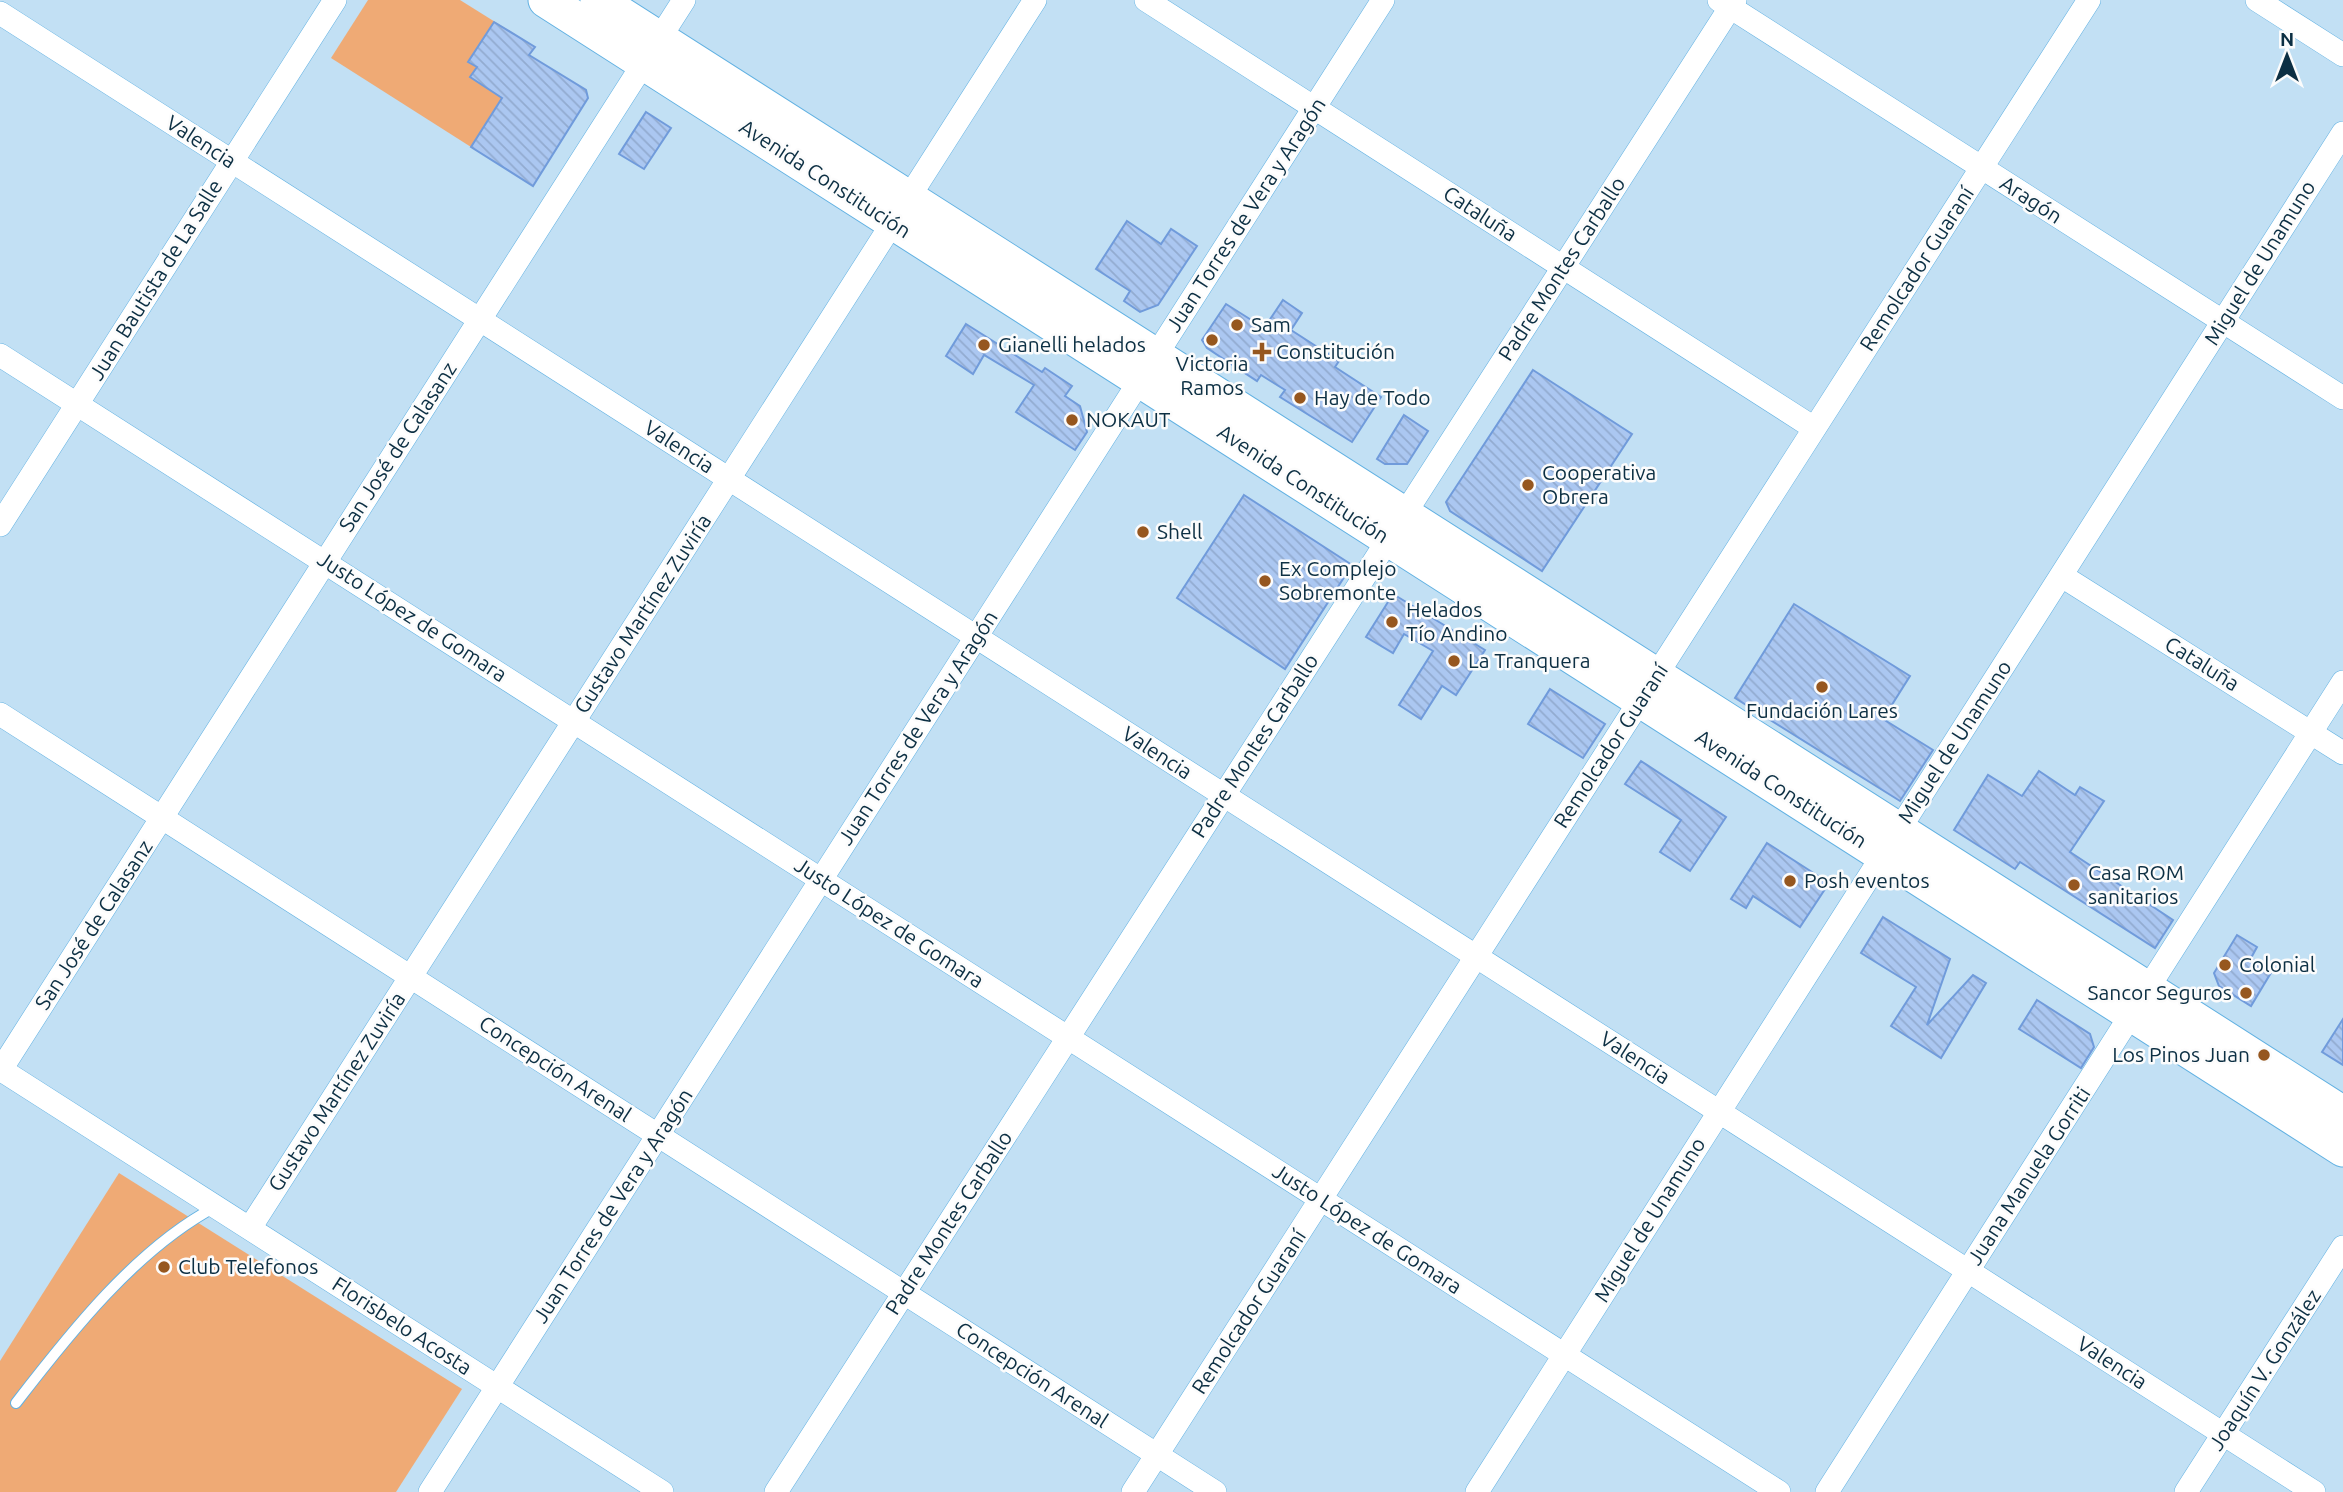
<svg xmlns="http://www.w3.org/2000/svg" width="2343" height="1492" viewBox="0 0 2343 1492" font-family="Ubuntu,sans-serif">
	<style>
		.park { fill: #efaa75 }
		.building { fill: url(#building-back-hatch); stroke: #709bdb; stroke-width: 2 }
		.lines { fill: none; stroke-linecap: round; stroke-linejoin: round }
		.lane-casing { stroke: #61b1e2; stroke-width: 12 }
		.street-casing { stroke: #61b1e2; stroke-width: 24 }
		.primary-casing { stroke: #61b1e2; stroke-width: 37 }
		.lane { stroke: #fff; stroke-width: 10 }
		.street { stroke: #fff; stroke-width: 23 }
		.primary { stroke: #fff; stroke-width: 35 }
		.poi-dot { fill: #96571f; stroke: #fcfcfc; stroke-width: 2.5 }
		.labels { text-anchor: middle; stroke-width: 5; stroke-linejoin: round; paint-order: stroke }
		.street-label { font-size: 21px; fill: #0c2f43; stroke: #fcfcfc }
		.poi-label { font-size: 21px; fill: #0c2f43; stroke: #fcfcfc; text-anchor: start }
	</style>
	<defs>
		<pattern id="building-back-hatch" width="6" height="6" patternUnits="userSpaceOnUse" patternTransform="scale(1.75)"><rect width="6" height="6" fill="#abc7f1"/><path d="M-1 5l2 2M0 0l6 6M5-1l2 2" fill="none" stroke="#92abd0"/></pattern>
	</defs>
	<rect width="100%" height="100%" fill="#c2e0f4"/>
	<g class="park">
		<path d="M368,0H460L535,47L471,147L331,58Z"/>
		<path d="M119,1173L462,1389L396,1492H0V1361Z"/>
	</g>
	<g class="building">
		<path d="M494,22L535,47L529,55L586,90L588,98L533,186L471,147L502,98L470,77L477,67L468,62Z"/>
		<path d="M646,112L671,128L644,169L619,154Z"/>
		<path d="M1127,221L1161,244L1171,229L1197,246L1158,305L1140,312L1124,301L1130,291L1096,269Z"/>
		<path d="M1283,300L1302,313L1291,330L1339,361L1335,367L1381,397L1352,442L1280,397L1285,390L1261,375L1257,381L1207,348L1202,340L1226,304L1264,328Z"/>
		<path d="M966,324L1042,372L1045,368L1072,386L1065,396L1080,406L1087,432L1075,450L1016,412L1034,385L984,355L973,374L946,356Z"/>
		<path d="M1533,370L1632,434L1542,571L1450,511L1446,502Z"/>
		<path d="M1404,415L1428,431L1407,464H1385L1377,459Z"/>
		<path d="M1244,495L1352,565L1285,669L1177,598Z"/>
		<path d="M1393,594L1485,650L1456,695L1442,686L1421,719L1399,705L1433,651L1404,634L1393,653L1366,637Z"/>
		<path d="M1794,604L1910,676L1883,719L1933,750L1900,801L1735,698Z"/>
		<path d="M1550,689L1605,724L1583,758L1528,724Z"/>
		<path d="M1641,761L1726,817L1690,871L1660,852L1681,820L1625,784Z"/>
		<path d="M2039,771L2075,795L2080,787L2104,801L2070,852L2173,920L2155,948L2020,862L2015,869L1954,830L1988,775L2022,796Z"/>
		<path d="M1767,843L1829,883L1800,927L1753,896L1746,908L1731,899Z"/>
		<path d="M1883,917L1950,959L1927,1025L1973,975L1986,983L1941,1058L1891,1026L1916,987L1861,953Z"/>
		<path d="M2237,935L2257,947L2251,958L2272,971L2251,1006L2219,986L2214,973Z"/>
		<path d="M2037,1000L2090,1034L2094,1047L2081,1068L2019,1029Z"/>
		<path d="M2343,1019V1065L2322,1052Z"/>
	</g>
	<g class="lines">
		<g class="lane-casing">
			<path id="lane" d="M16,1403C70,1333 136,1249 215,1207"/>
		</g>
		<g class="street-casing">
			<g id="street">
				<path d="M1146,0L1814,428"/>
				<path d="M1719,0L2343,398"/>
				<path d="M2257,0L2343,55"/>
				<path d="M0,13L2314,1492"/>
				<path d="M0,355L1779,1492"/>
				<path d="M0,525L335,0"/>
				<path d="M2062,576L2343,753"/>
				<path d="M0,714L1215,1492"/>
				<path d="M0,1069L662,1492"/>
				<path d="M0,1071L684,0"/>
				<path d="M250,1228L1035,0"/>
				<path d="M430,1492L1383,0"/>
				<path d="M776,1492L1735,0"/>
				<path d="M1133,1492L2089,0"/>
				<path d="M1477,1492L2343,133"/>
				<path d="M1827,1492L2343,682"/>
				<path d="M2186,1492L2343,1247"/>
			</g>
		</g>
		<g class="primary-casing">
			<g id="primary">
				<path d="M546,0L2343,1149"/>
				<path d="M598,0L2343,1114"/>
			</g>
		</g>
		<use href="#lane" class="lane"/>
		<use href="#street" class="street"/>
		<use href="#primary" class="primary"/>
	</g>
	<g class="poi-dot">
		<circle cx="1237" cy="325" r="7"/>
		<circle cx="1212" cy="340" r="7"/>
		<circle cx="984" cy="345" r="7"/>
		<path d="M1258.5 341.5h7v7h7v7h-7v7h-7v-7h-7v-7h7z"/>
		<circle cx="1300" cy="398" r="7"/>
		<circle cx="1072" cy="420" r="7"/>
		<circle cx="1528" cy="485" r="7"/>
		<circle cx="1143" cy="532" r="7"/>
		<circle cx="1265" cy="581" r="7"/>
		<circle cx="1392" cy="622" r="7"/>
		<circle cx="1454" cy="661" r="7"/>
		<circle cx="1822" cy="687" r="7"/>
		<circle cx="1790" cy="881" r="7"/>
		<circle cx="2074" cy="885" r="7"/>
		<circle cx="2225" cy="965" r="7"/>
		<circle cx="2246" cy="993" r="7"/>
		<circle cx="2264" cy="1055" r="7"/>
		<circle cx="164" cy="1267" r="7"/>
	</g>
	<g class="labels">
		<g class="street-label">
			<text transform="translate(201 142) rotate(33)" y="7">Valencia</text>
			<text transform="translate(825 179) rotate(33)" y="7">Avenida Constitución</text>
			<text transform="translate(2031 200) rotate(33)" y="7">Aragón</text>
			<text transform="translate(1480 214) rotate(33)" y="7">Cataluña</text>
			<text transform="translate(1246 215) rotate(-57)" y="7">Juan Torres de Vera y Aragón</text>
			<text transform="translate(2260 263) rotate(-58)" y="7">Miguel de Unamuno</text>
			<text transform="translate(1562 269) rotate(-57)" y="7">Padre Montes Carballo</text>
			<text transform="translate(1917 269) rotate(-57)" y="7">Remolcador Guaraní</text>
			<text transform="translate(156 280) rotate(-58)" y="7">Juan Bautista de La Salle</text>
			<text transform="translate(398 447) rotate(-57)" y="7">San José de Calasanz</text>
			<text transform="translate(679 447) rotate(33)" y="7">Valencia</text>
			<text transform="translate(1303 484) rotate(33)" y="7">Avenida Constitución</text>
			<text transform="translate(643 614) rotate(-57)" y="7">Gustavo Martínez Zuviría</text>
			<text transform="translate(412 617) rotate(33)" y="7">Justo López de Gomara</text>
			<text transform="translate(2202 664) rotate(32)" y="7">Cataluña</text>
			<text transform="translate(918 728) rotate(-57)" y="7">Juan Torres de Vera y Aragón</text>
			<text transform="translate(1955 742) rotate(-57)" y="7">Miguel de Unamuno</text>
			<text transform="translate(1255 746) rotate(-57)" y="7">Padre Montes Carballo</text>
			<text transform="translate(1611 746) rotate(-57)" y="7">Remolcador Guaraní</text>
			<text transform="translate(1157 753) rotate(33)" y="7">Valencia</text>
			<text transform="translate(1781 789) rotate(33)" y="7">Avenida Constitución</text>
			<text transform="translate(889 923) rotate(33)" y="7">Justo López de Gomara</text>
			<text transform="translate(94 925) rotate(-57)" y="7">San José de Calasanz</text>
			<text transform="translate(1635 1058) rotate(33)" y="7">Valencia</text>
			<text transform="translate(555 1069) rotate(33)" y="7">Concepción Arenal</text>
			<text transform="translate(337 1092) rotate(-57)" y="7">Gustavo Martínez Zuviría</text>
			<text transform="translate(2029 1176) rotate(-57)" y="7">Juana Manuela Gorriti</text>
			<text transform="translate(613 1206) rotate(-57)" y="7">Juan Torres de Vera y Aragón</text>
			<text transform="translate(1650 1220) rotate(-58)" y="7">Miguel de Unamuno</text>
			<text transform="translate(949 1223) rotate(-57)" y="7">Padre Montes Carballo</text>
			<text transform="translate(1367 1229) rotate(33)" y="7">Justo López de Gomara</text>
			<text transform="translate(1249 1312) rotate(-57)" y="7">Remolcador Guaraní</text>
			<text transform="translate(402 1326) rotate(33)" y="7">Florisbelo Acosta</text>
			<text transform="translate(2112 1363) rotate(33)" y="7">Valencia</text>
			<text transform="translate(2265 1370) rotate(-57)" y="7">Joaquín V. González</text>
			<text transform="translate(1032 1375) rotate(33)" y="7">Concepción Arenal</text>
		</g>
		<g class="poi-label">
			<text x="1251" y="332">Sam</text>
			<text x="998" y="352">Gianelli helados</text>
			<text x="1276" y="359">Constitución</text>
			<text x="1212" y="371" text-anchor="middle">Victoria<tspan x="1212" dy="24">Ramos</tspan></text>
			<text x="1314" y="405">Hay de Todo</text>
			<text x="1086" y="427">NOKAUT</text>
			<text x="1542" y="480">Cooperativa<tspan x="1542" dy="24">Obrera</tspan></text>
			<text x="1157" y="539">Shell</text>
			<text x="1279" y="576">Ex Complejo<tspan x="1279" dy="24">Sobremonte</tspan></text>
			<text x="1406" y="617">Helados<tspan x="1406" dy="24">Tío Andino</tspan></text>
			<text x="1468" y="668">La Tranquera</text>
			<text x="1822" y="718" text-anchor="middle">Fundación Lares</text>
			<text x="2088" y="880">Casa ROM<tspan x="2088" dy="24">sanitarios</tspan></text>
			<text x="1804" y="888">Posh eventos</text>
			<text x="2239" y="972">Colonial</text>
			<text x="2232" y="1000" text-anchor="end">Sancor Seguros</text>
			<text x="2250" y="1062" text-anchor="end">Los Pinos Juan</text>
			<text x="178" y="1274">Club Telefonos</text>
		</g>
	</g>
	<g transform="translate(2287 56)" stroke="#fcfcfc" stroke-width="5" paint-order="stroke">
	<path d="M0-5L12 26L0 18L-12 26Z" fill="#0c2f43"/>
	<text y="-10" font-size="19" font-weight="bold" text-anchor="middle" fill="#0c2f43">N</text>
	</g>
</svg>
